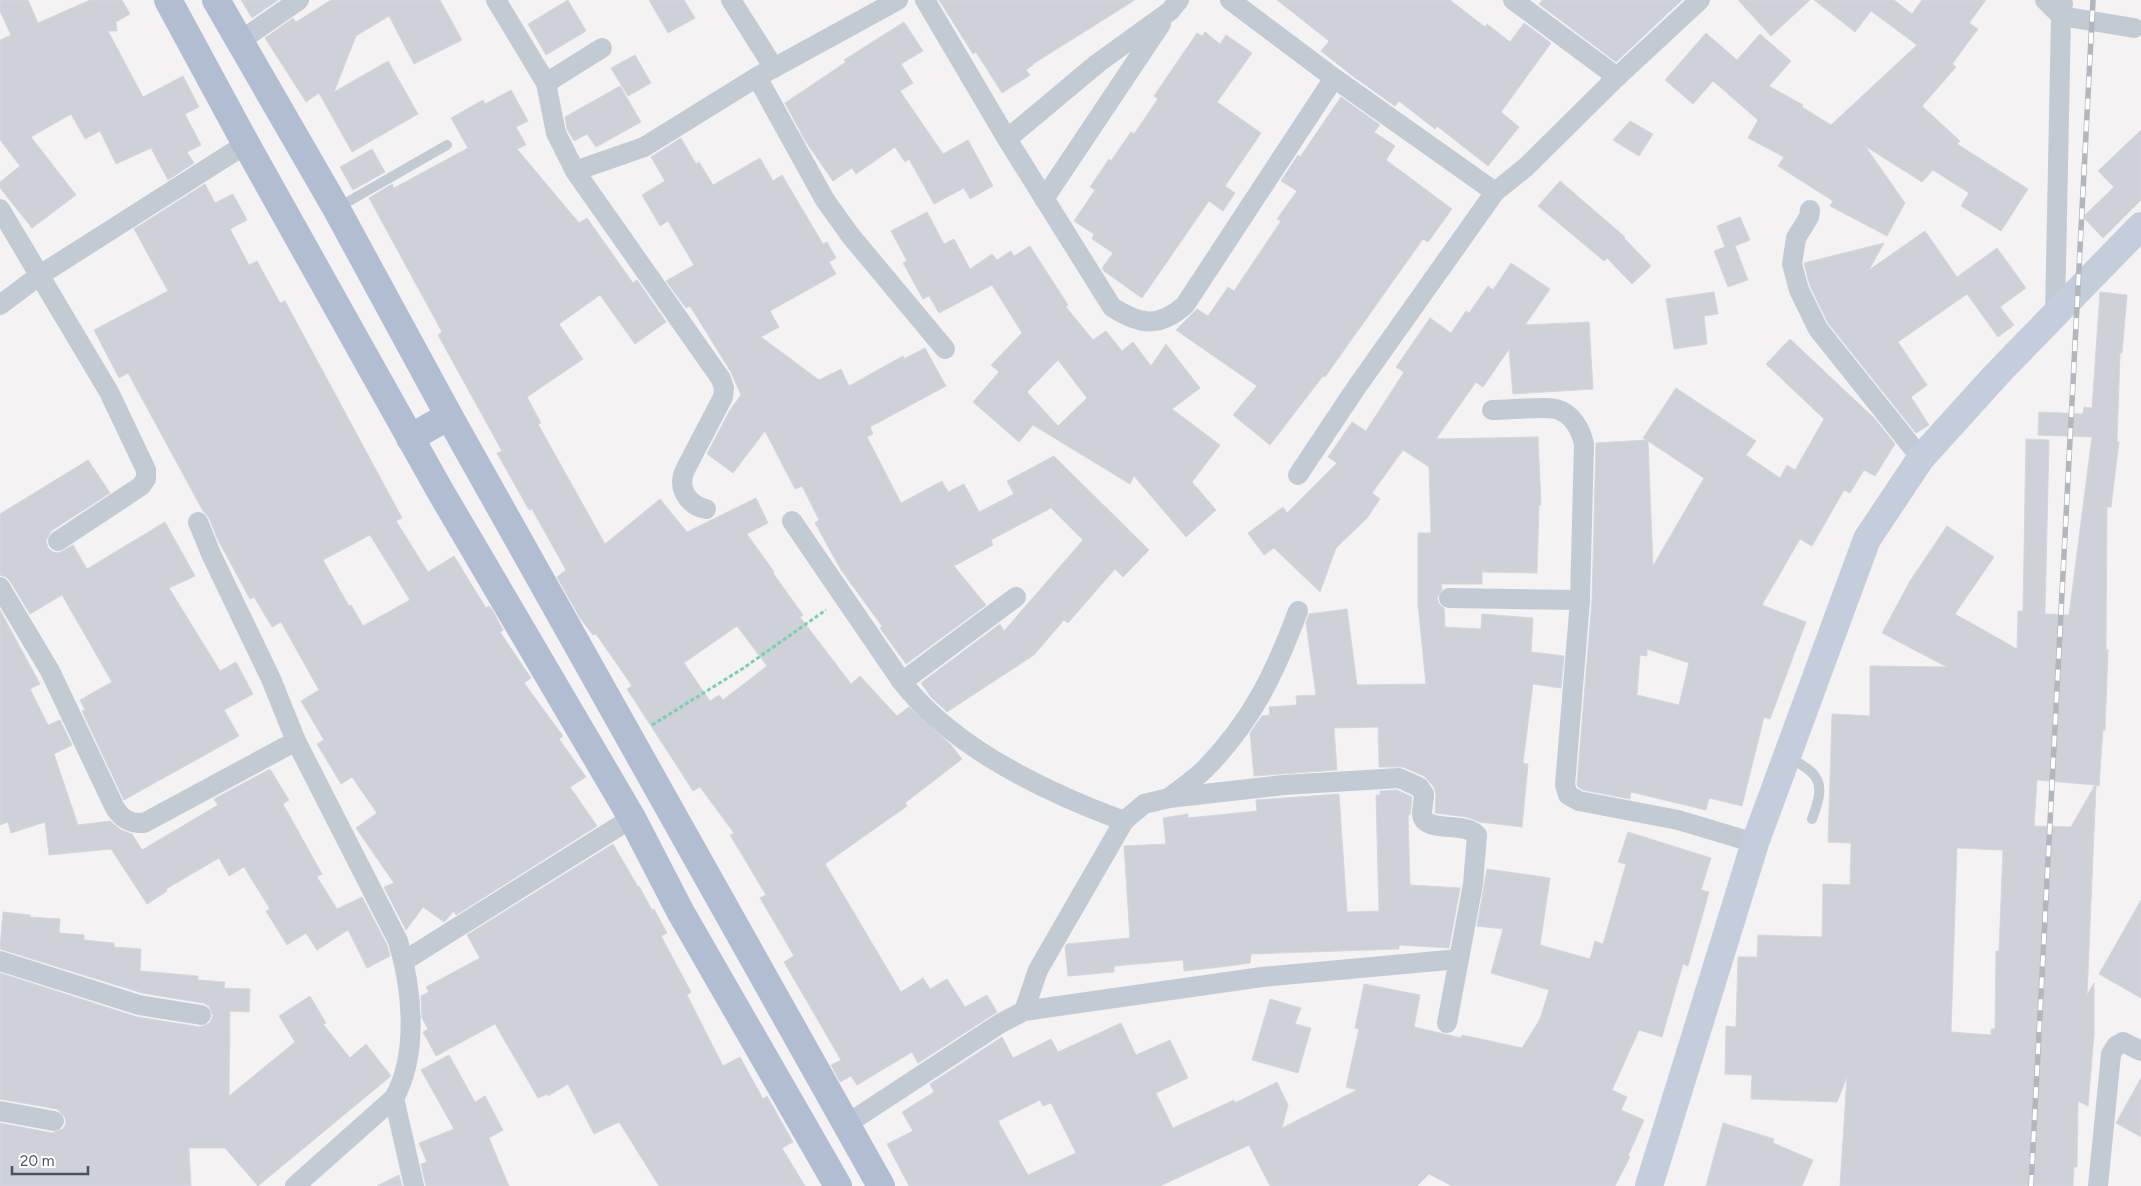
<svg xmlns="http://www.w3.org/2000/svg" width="2141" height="1186" viewBox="0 0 2141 1186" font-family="Figtree,sans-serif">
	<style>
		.building { fill: #ced1d7; stroke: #d6d7de; fill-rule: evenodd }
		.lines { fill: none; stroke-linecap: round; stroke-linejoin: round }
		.path { stroke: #75d3ad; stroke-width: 3; stroke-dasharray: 4 2.5; stroke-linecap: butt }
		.lane { stroke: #c2cbd4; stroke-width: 10 }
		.street { stroke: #c2cbd4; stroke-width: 20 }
		.secondary { stroke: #c4cddb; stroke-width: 28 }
		.primary { stroke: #b1bed2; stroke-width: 28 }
		.rail-casing { stroke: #b4b6bd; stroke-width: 5.5 }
		.rail { stroke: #fff; stroke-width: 4; stroke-dasharray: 11; stroke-linecap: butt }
	</style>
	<rect width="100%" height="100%" fill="#f4f2f2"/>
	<g class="building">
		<path d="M0,0H28L38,23L90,0H122L130,14L116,22L117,31H108L143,97L183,76L199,107L185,114L201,145L187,152L194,163L168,180L151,148L116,164L100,131L85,139L71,114L31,137L76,195L32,228L0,188V182L20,166L0,140V40L11,35L0,11Z"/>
		<path d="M241,0H278L252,18Z"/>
		<path d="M331,0H440L462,40L414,64L389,16L356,36L334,92L388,61L418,114L352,152L319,93L306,102L265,38L293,18L296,22Z"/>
		<path d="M568,0L586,31L546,55L528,24Z"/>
		<path d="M649,0H684L695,18L668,33Z"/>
		<path d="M939,0H1135L1033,64V65L1026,70L1030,75L1002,93L976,52L973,54Z"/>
		<path d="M1277,0H1450L1485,27L1487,24L1510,42L1524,23L1551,43L1501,112L1519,127L1488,166L1437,126L1435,129L1399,101L1395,106L1354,77L1321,51L1329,41Z"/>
		<path d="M1542,0H1682L1616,62L1539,4Z"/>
		<path d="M1738,0H1810L1771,36Z"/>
		<path d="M1814,0H1894L1912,14L1922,0H1986L1969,23L1978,29L1952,64L1956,67L1922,106L1960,141L1957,144L2028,189L2001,231L1961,206L1969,193L1933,170L1922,182L1865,146L1905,203L1887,236L1830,206L1833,201L1778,166L1784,157L1748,138L1758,120L1713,81L1693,104L1665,80L1706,33L1737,60L1760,34L1791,61L1769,86L1803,105L1802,107L1831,125L1917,45L1871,11L1855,32Z"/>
		<path d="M904,22L923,51L901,64L913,83L900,91L943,154L968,140L993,186L970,199L964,188L934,204L909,159L905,162L895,147L856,174L852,168L833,181L806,142L785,103L846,62L844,60Z"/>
		<path d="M1205,32L1220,44L1226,35L1252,53L1217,102L1261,133L1225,186L1235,193L1223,211L1209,201L1142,298L1104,271L1102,268L1113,253L1092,239L1094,234L1074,221L1095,190L1090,187L1109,159L1111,161L1131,132L1134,134L1158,99L1154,96L1197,33L1202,36Z"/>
		<path d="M635,55L651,83L628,96L611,68Z"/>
		<path d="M620,86L641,122L596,147L587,134L574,141L567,129L565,117Z"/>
		<path d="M511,90L528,121L516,127L526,145L517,149L579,223L587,218L633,283L637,280L666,322L635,344L600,295L559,324L583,359L527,397L541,423L538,424L605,544L660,499L687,532L756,498L768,523L747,534L774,572L773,573L803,615L800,617L851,684L860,676L897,716L909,707L951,745L962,759L905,803L907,806L825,864L901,992L923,978L930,989L947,979L965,1007L987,995L997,1012L918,1063L912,1052L857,1085L851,1076L840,1082L831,1065L841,1060L784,962L794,956L760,898L766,895L730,835L734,833L700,787L693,791L627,689L632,686L596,634L593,635L580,618L557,577L566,570L532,509L529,510L497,453L502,451L438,335L442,332L369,198L392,184L394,188L468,148L451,118L483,100L485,104ZM737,626L767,666L723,700L719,695L710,701L684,663Z"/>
		<path d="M1341,97L1380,125L1374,132L1395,146L1386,160L1452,209L1428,242L1423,239L1325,377L1323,376L1270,445L1233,415L1257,386L1176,330L1197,309L1208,316L1228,287L1234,291L1281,221L1277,219L1297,191L1281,181L1298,155L1300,157Z"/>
		<path d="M1630,121L1653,134L1639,156L1613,140Z"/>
		<path d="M2141,130V200L2103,238L2083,217L2114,187L2098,171Z"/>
		<path d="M681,138L696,164L699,162L713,185L760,158L773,181L782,175L823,244L827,242L836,258L829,262L836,274L770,311L779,327L761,337L819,380L841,369L849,386L903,356L904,359L925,348L946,386L870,427L873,434L867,437L901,503L942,481L948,492L964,484L979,512L1014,494L1007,481L1054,456L1149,550L1123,577L1115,569L1068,623L1064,620L1034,655L947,712L931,697L921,683L1000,624L1004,631L1083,540L1051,508L991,540L993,545L954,566L986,605L906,664L880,628L882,626L841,570L815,523L819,520L802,486L795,489L765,431L733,473L707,454L730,410L741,395L731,372L690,306L686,308L666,281L694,265L668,221L660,226L642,195L665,181L651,157Z"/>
		<path d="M372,149L385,172L353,190L340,167Z"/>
		<path d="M1560,181L1625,237L1624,238L1651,266L1632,284L1607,258L1604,261L1538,206Z"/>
		<path d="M205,184L215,203L233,194L247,220L230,229L249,265L257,261L280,303L285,301L402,518L396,521L428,572L454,556L486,608L489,606L493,611L503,630L500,632L531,678L524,683L563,736L559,739L586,777L570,787L597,826L456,915L454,911L444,922L423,907L406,930L384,887L394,883L356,828L377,813L352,777L341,784L317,744L324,740L301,701L319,690L281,622L272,627L254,597L250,599L218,540L209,518L203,511L128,373L119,378L94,330L168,291L134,229ZM370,535L410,600L363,626L351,605L349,606L323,560Z"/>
		<path d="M927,212L944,244L954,239L970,269L992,254L997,260L1011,251L1014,256L1030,246L1068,305L1066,307L1093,340L1106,331L1122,351L1133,342L1151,366L1166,344L1200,388L1172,409L1220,445L1192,482L1216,510L1186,537L1134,476L1130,484L1033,425L1019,442L973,402L999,372L991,365L1022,333L992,285L939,313L929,296L923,299L903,263L907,261L891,231ZM1058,360L1087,398L1058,426L1027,392Z"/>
		<path d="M1740,217L1750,240L1735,246L1748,280L1728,287L1714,251L1725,247L1717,226Z"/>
		<path d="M1925,231L1957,277L1997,248L2026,288L2000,307L2014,325L1998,337L1967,294L1898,342L1927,385L1911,397L1929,425L1916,433L1828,323L1810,286L1804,263L1884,243L1869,270Z"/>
		<path d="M1511,263L1550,289L1525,325L1589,322L1593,389L1513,394L1509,349L1483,387L1476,382L1436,439L1538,437L1541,505H1539L1537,573L1482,572V584H1441L1442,589L1437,598L1439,604L1444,608L1445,627L1481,629L1482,614L1533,618L1531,652L1564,656L1561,688L1533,684L1523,763L1528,764L1522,827L1480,822L1467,817L1435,813L1436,794L1434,787L1424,776L1403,767H1379L1378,727L1334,728L1337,770L1254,776L1250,733L1262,716L1270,715L1269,707L1297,705L1296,696L1316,695L1306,623L1309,614L1347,609L1357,685L1426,684L1418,605V533H1431L1429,467L1403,450L1372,493L1380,499L1367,518L1336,548L1320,592L1274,548L1264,555L1248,533L1283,507L1287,513L1337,463L1328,457L1352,422L1366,431L1404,372L1396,367L1430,318L1451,333L1466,311L1469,313L1488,286L1493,290Z"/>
		<path d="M1714,292L1718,314L1704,316L1707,344L1674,349L1666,299Z"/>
		<path d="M2100,292L2127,295L2122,353H2120L2117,442H2119L2111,507H2107L2106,649L2108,650L2105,731L2103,730L2099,786L2096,785L2087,995L2094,983V1035L2088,1106L2078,1101L2077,1167H2074L2073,1186H1840L1847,1077L1837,1102L1751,1099L1752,1075L1725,1074L1726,1026L1736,1027L1738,957H1757L1758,935L1822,937L1823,884L1850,885L1851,843L1828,842L1832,714L1870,716V666L1947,667L1882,633L1910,581L1947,526L1994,557L1955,614L2017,649L2018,611H2023L2026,439L2049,440L2045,614L2069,615L2092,437L2038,435L2039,412L2083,414L2084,407L2092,408ZM2037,780L2095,785L2071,827L2034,826ZM1957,848L2003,850L1999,951H1996L1995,1029H1991V1035L1951,1032Z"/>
		<path d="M1790,339L1874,418L1895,444L1875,476L1864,470L1850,493L1844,490L1812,546L1800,539L1762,605L1806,622L1770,719L1764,717L1742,806L1709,798L1706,810L1631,792L1630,799L1583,790L1578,787L1577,784L1592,600L1596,443L1647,440L1643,438L1676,388L1756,441L1746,455L1780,478L1787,465L1795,470L1824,419L1766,364ZM1648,441L1704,478L1653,566ZM1647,649L1689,663L1679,705L1637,695L1640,655L1647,656Z"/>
		<path d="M88,460L110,493L51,531L46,541L48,548L53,552L59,553L73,545L87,569L165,522L195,576L169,588L220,671L236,662L253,694L224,710L239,736L124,800L82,711L85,710L80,700L112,682L62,595L30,614L10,581L6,577L0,575V514Z"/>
		<path d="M0,610L40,684L30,689L48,725L60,720L72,745L54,754L78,825L110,821L121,830L132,834L142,850L218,805L214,799L270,769L289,800L283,804L322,874L317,877L337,909L362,897L387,945L390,956L367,968L348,930L317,950L306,933L287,945L266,911L270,909L244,867L229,876L219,858L166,889L167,891L147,904L111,849L49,855L45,822L11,833L8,822L0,825Z"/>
		<path d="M1397,790L1412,797L1410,815H1408L1410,885L1460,888L1449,948L1399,945V949L1251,954L1250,963L1220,967L1184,971L1183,960L1114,966V972L1068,976L1065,947L1067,944L1130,938L1124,846L1166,844L1163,818L1188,814V818L1257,811L1256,800L1339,794L1347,912L1379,911L1376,795H1380V791Z"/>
		<path d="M1628,832L1711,858L1701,890L1709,892L1688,966L1683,964L1662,1037L1639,1030L1612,1090L1627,1097L1621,1110L1644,1120L1628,1156L1630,1157L1615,1186H1452L1429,1174L1417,1186H1270L1249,1145L1160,1186H909L887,1144L913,1131L902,1112L934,1092L930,1084L1002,1037L1013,1058L1051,1039L1058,1052L1121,1023L1136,1055L1170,1040L1188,1078L1156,1093L1173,1128L1234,1100L1235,1103L1277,1082L1288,1105L1282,1128L1357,1090L1346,1087L1359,1029L1355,1028L1364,984L1420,995L1414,1027L1461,1038L1462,1035L1522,1048L1540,1019L1549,990L1491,973L1503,929L1477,926L1487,869L1550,878L1540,945L1590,959L1595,941L1603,944L1626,864L1618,862ZM1040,1100L1043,1106L1051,1103L1076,1153L1028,1175L998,1121Z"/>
		<path d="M613,844L638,887L639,886L652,910L654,909L667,933L661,936L691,992L687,995L723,1066L740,1057L763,1099L767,1096L793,1142L782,1148L805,1186H659L619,1122L594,1134L568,1084L548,1096L547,1094L538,1098L495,1024L436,1056L423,1032L428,1029L422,1018L421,996L429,992L426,987L480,958L467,935Z"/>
		<path d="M2141,900V998L2099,974Z"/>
		<path d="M3,912L30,915V917L60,919L59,933L84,935V940L114,943V947L141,949L140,971L198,976V980L225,982L224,988L250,989L249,1012L230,1011L229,1096L295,1042L279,1016L310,996L326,1023L323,1024L350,1058L366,1044L391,1076L258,1186L225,1148H189L191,1186H0V1123L52,1133L63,1129L66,1123L65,1117L57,1109L0,1099V973L137,1017L200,1027L210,1023L213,1016L209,1006L203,1003L142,993L0,949Z"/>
		<path d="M1270,999L1301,1008L1295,1024L1311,1028L1298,1073L1252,1060Z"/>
		<path d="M449,1055L475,1102L485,1096L503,1130L489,1138L509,1186H426L421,1164L427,1162L419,1143L454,1129L421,1070Z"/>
		<path d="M2141,1078V1137L2116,1123Z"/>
		<path d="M1723,1123L1774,1139L1773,1143L1813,1160L1802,1186H1706Z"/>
		<path d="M399,1175L402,1186H377Z"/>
	</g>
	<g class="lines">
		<path class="path" d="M652,725L742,669L826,610"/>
		<g class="lane">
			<path d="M337,208L447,145"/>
			<path d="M1788,757C1821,775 1826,782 1812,819"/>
		</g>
		<g class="street">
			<path d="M496,0L546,83L556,133L575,171L721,379L724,388L723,397L685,470C677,487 687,505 706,509"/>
			<path d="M731,0L774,68"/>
			<path d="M925,0L1007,139"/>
			<path d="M1179,0L1170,11L1098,63L1007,139L1112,307C1140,325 1159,328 1185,305L1334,78"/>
			<path d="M1230,0L1334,78L1495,192"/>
			<path d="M1513,0L1617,77"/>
			<path d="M2045,0L2061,16L2055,315"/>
			<path d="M2063,4L2061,16L2134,28"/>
			<path d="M240,41L299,0"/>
			<path d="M757,77L825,200L850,235L945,349"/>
			<path d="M546,83L602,48"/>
			<path d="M575,171L644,147L757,77L898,0"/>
			<path d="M1044,199L1161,24"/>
			<path d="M0,209L109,392L146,470V479L141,486L58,541"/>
			<path d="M1810,210L1809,217L1796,238L1792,264L1799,290L1818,329L1921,458"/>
			<path d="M0,305L40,275L246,144"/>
			<path d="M1492,410C1508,410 1543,406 1556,409C1572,413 1581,430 1584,444L1580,600L1565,785L1568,795L1579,801L1678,820L1755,843"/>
			<path d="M1298,475L1356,388L1495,192L1526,167L1617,77L1700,0"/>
			<path d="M792,521L902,682C953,748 1048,793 1124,821"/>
			<path d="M198,522L211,554L271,679L296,741L398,941C412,988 419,1054 394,1098L295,1186"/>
			<path d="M0,587L50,671L115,808C122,819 130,824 144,823L296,741"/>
			<path d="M1449,598L1580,600"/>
			<path d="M902,682L1016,597"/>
			<path d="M1169,798C1180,789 1194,780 1205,769C1252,721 1275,673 1298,611"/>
			<path d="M0,961L139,1005L201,1015"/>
			<path d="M404,961L632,818"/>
			<path d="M1447,1023L1459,959"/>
			<path d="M394,1098L414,1186"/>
			<path d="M0,1111L54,1121"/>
			<path d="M847,1124L1001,1023L1024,1011L1262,977L1459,959L1473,884L1477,835C1465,821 1424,834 1422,814C1422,808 1424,800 1424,794L1419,787L1399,778L1284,785L1169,798L1144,804L1124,821L1038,970L1024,1011"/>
			<path d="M2098,1186L2111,1054L2116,1046L2123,1042L2141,1051"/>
		</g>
		<path class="secondary" d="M1649,1186L1755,843L1867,539L1921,458L1997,374L2141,226"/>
		<g class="primary">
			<path d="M168,0L246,144L439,489L632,818L680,911L838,1186"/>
			<path d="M216,0L336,208L449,416L881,1186"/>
			<path d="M410,438L449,416"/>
		</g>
		<g class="rail-casing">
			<path id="rail" d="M2031,1186L2093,0"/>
		</g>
		<use href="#rail" class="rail"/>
	</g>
	<path d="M12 1166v8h76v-8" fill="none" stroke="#485361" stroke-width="2.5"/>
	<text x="20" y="1166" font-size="15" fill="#485361" stroke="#ffffff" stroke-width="4" paint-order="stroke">20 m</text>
</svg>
